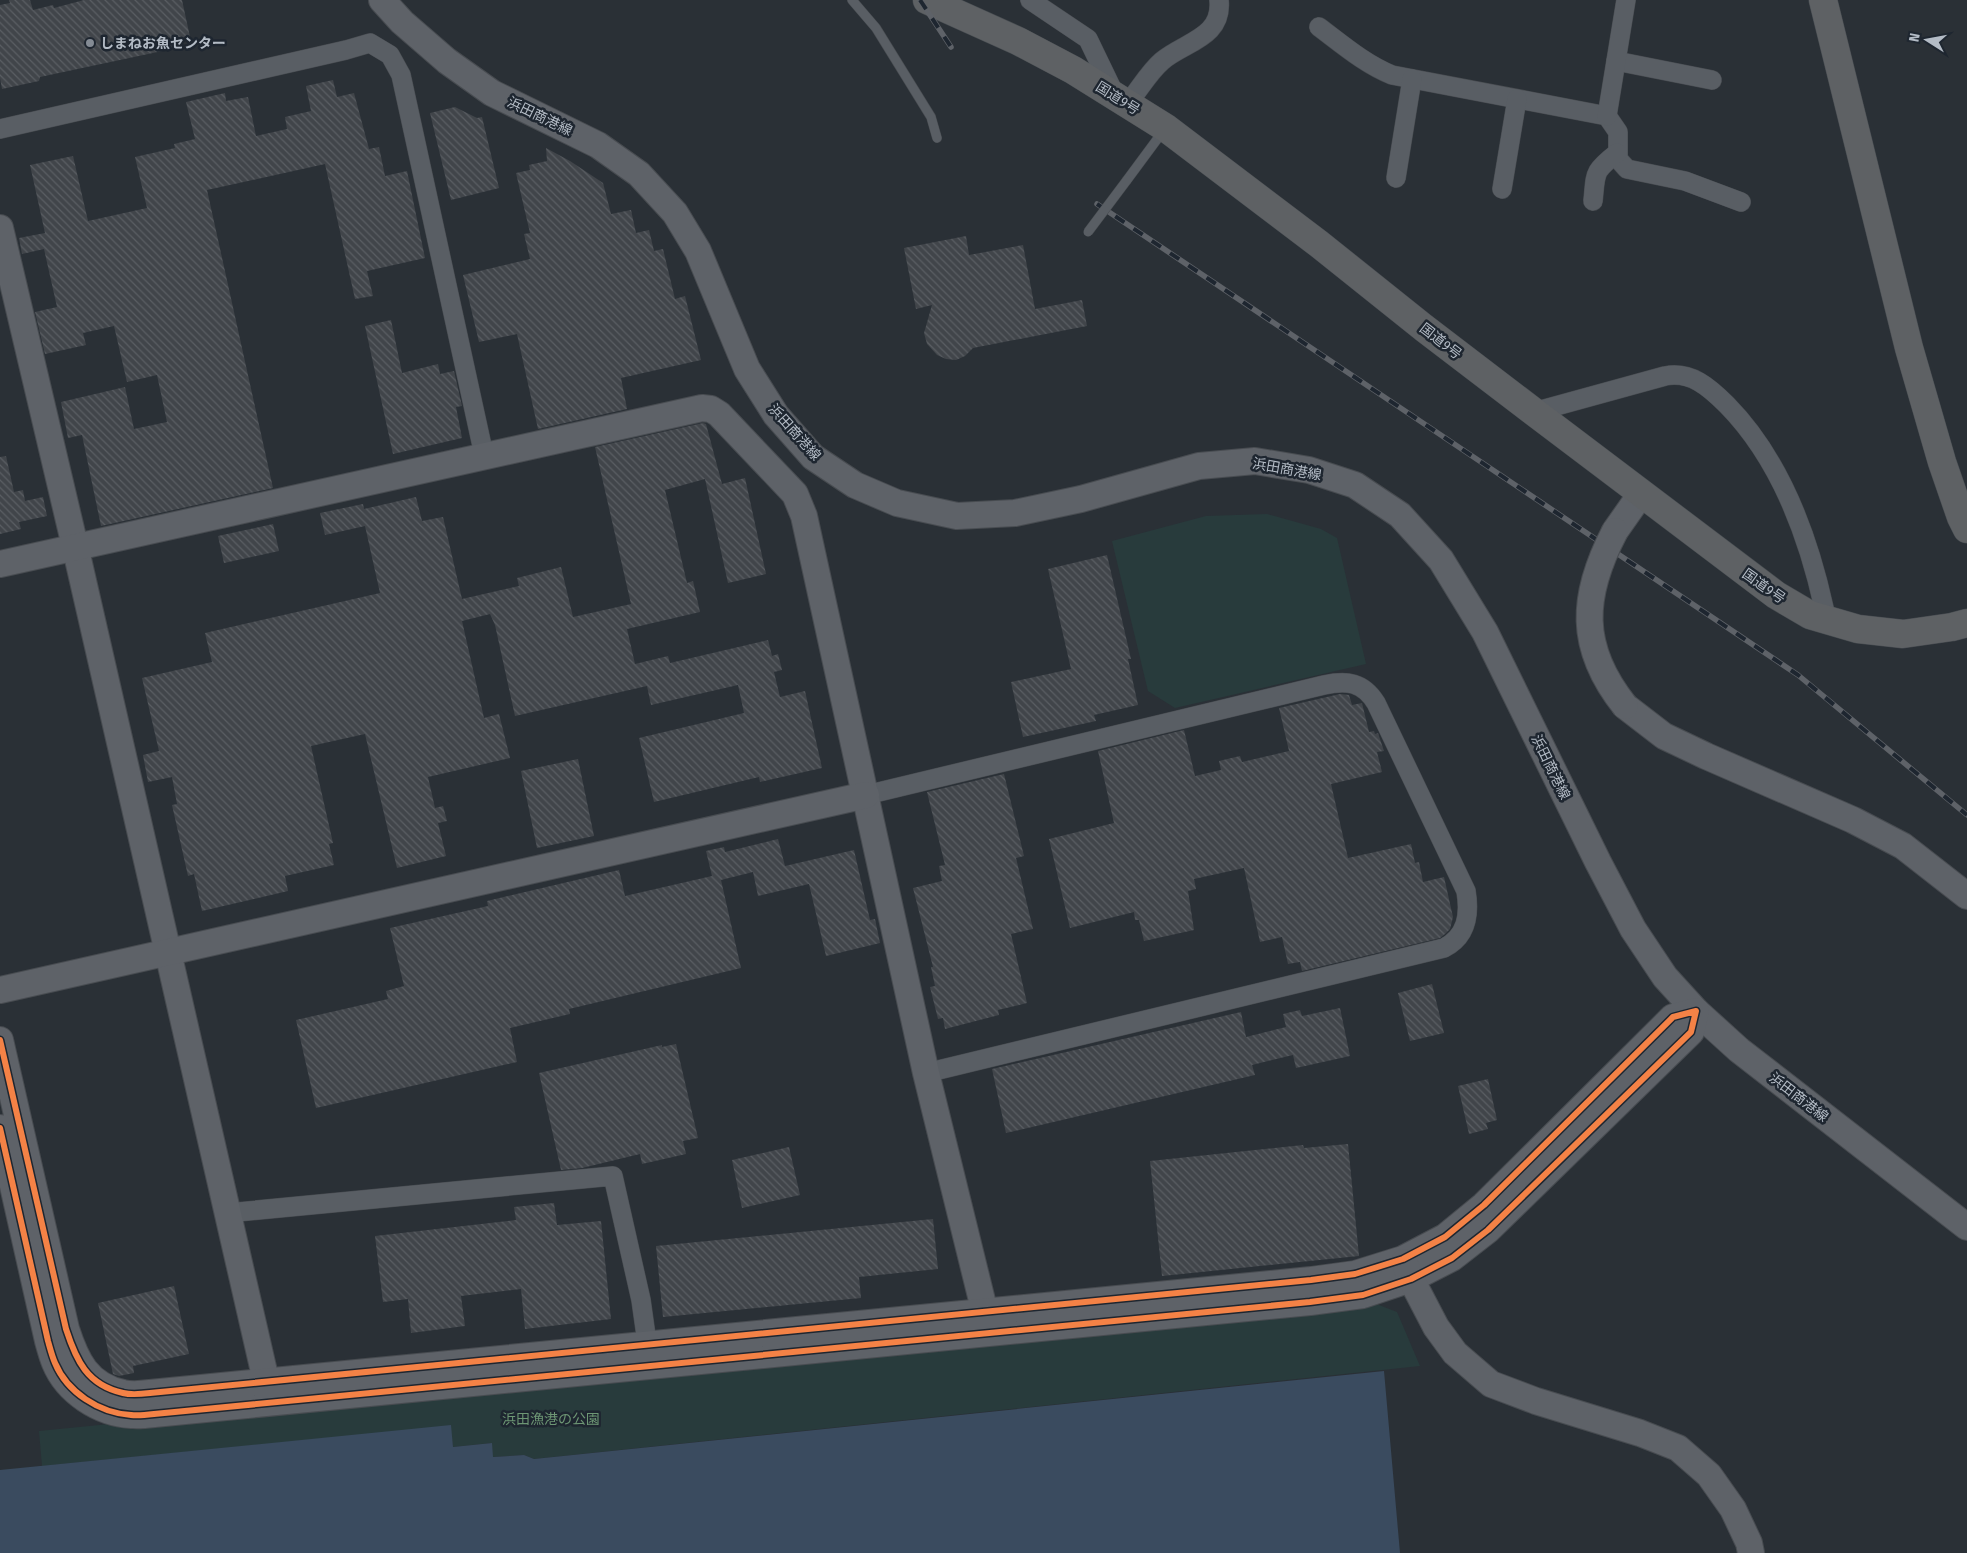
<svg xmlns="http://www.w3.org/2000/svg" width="1967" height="1553" viewBox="0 0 1967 1553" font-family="'Fira Sans Condensed','Noto Sans JP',sans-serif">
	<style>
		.green { fill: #283b3c }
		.water { fill: #3a4b5f }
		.building { fill: url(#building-back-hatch) }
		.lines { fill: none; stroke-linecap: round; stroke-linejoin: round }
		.lane-casing { stroke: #484c51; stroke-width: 10 }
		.street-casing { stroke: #484c51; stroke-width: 20 }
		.secondary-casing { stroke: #484c51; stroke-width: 28 }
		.highway-casing { stroke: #474c51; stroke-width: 29 }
		.lane { stroke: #595e64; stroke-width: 9 }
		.street { stroke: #595e64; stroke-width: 19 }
		.secondary { stroke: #5e6268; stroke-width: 26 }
		.highway { stroke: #5e6164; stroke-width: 28 }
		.rail-casing { stroke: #5e6268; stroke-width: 5.5 }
		.rail { stroke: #1e2630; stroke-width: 4; stroke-dasharray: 11; stroke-linecap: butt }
		.lane-bridge-casing { stroke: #484c51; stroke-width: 10; stroke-linecap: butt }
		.secondary-bridge-casing { stroke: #484c51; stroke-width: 28; stroke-linecap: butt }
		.lane-bridge { stroke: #595e64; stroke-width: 9 }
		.secondary-bridge { stroke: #5e6268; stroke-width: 26 }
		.cycleway-casing { stroke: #1e2630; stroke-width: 9 }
		.cycleway { stroke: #f48246; stroke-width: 6 }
		.poi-dot { fill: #848b94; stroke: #1e2630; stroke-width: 2 }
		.labels { text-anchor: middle; stroke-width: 5; stroke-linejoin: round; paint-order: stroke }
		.poi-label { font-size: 14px; font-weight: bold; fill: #b4bcc6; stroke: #1e2630; text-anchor: start }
		.street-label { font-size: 14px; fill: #b4bcc6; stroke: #1e2630 }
		.park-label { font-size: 14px; fill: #6d9674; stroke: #1e2630 }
	</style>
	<defs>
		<pattern id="building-back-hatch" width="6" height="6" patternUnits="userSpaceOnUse" patternTransform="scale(1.25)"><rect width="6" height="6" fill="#41454a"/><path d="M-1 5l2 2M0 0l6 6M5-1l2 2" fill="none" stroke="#5a5e63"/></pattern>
	</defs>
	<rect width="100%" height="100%" fill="#2a3036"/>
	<g class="green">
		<path d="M1267,514L1321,529L1337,538L1366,664L1175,708L1148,691L1112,541L1206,516Z"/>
		<path d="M1366,1300L1397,1312L1420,1366L534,1459L524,1455L492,1457L491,1443L453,1447L450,1426L42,1466L39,1431Z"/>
	</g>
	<path class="water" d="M1384,1371L1400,1553H0V1470L451,1425L453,1447L492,1443L493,1457L524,1455L534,1459Z"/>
	<g class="building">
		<path d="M9,0H30L33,10L53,5L54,8L84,0H182L190,37L180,40L181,47L40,77L39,81L2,89L0,78V5L10,3Z"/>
		<path d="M333,80L337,97L354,93L369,149L379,147L385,176L407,171L425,258L367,271L373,296L355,299L325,164L207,190L273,488L101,526L82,435L68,438L61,402L125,387L134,429L167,422L157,375L127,382L114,326L83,333L86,345L45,354L35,312L57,307L44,249L22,254L19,238L45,233L30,165L73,156L88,221L147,208L135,157L175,148L174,144L195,139L186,102L225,93L226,101L248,97L256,136L287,129L285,117L311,111L306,86Z"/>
		<path d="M455,107L477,118L482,117L499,188L451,200L430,113Z"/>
		<path d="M546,148L570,161L603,183L611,214L631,210L636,233L649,230L654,251L663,249L675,299L685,296L701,360L621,378L627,409L538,429L517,334L479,342L463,275L530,259L524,234L530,233L516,173L530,170L529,165L547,161Z"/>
		<path d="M966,236L969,255L1023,245L1035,309L1082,300L1087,326L973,348L965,356L956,360L946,359L937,355L927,344L924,333L932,305L916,309L904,248Z"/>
		<path d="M391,320L402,373L438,364L440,374L454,371L462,406L456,407L462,438L393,454L365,326Z"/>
		<path d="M703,423L706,424L722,484L745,478L766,574L728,583L705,479L665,490L687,583L693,581L700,612L627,629L635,664L668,656L670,663L768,640L772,656L778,654L782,670L774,672L780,697L805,691L822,768L760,782L759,777L654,802L639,738L744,713L738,685L651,705L647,686L515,716L495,625L490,614L462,621L484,718L499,714L510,758L428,777L435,808L443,806L447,821L438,823L446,856L397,868L365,734L311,746L333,843L329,844L334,865L285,876L288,891L202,911L194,874L188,876L172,805L177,804L172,777L148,782L143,755L159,751L142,678L212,662L205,633L380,593L365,526L325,535L320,513L363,504L364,509L416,497L422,521L443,517L462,599L519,586L517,578L561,567L573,617L631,604L595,447Z"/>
		<path d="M6,456L14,492L23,490L25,501L43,497L47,516L19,522L21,529L0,534V457Z"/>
		<path d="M273,524L279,551L224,563L218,536Z"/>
		<path d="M1107,555L1131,659H1128L1138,705L1094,715L1096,721L1023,737L1011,682L1071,669L1048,569Z"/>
		<path d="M1340,694L1349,695L1352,705L1362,703L1369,732L1374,731L1375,734L1378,733L1384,751L1377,752L1382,772L1331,784L1348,858L1411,844L1415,863L1419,862L1423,882L1444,877L1453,917L1450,929L1445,934L1440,938L1302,971L1300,962L1288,964L1282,937L1260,942L1244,868L1194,879L1196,889L1188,891L1194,930L1144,941L1139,920H1135L1134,912L1070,928L1049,839L1114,823L1098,751L1184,730L1195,776L1221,770L1219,761L1240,756L1242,762L1289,751L1279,708Z"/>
		<path d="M578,759L594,836L537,848L521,771Z"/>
		<path d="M1004,774L1024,856L1016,858L1033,929L1011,934L1027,1003L998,1010L999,1015L945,1029L943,1018L938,1019L930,987L935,986L931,967H933L913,888L942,881L939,866L945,865L927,792Z"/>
		<path d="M778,839L785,866L854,850L870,920L875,919L880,943L826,956L809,884L758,896L753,872L721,880L741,968L569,1009L570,1014L510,1028L517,1062L316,1108L296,1020L388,999L386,991L404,986L390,928L488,906L487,901L619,870L625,896L712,876L706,851L724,847L725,852Z"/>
		<path d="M1432,984L1444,1033L1410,1041L1398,993Z"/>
		<path d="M1340,1008L1350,1056L1296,1068L1293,1055L1252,1065L1255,1075L1006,1133L992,1069L1241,1012L1246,1037L1286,1027L1283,1014L1300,1010L1302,1016Z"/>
		<path d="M676,1044L698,1138L683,1141L686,1154L642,1164L640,1154L582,1168L561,1170L539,1073L662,1045V1047Z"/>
		<path d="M1488,1079L1497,1120L1486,1123L1488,1129L1469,1134L1458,1086Z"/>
		<path d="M1348,1144L1359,1256L1162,1276L1150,1161L1303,1145L1304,1148Z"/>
		<path d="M789,1147L800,1195L742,1208L732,1160Z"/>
		<path d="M554,1203L557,1225L601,1221L611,1319L525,1329L521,1289L461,1296L465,1326L411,1333L408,1299L383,1302L375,1236L516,1220L514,1207Z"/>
		<path d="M933,1219L938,1269L859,1277L861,1298L663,1317L656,1246Z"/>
		<path d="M174,1286L189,1354L133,1366L134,1373L119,1376L113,1374L98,1303Z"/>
	</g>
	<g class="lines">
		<g class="lane-casing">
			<g id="lane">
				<path d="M852,0L876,28L931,117L937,138"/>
				<path d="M1127,180L1164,130"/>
			</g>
		</g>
		<g class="street-casing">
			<g id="street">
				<path d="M1030,0L1088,39L1115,95"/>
				<path d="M1319,27C1343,45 1365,64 1392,75L1607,116L1618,132V159L1627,169L1685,181L1741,202"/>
				<path d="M1616,61L1712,80"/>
				<path d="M1128,103C1139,90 1149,72 1162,61C1184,42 1223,38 1219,0"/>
				<path d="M1607,116L1626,0"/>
				<path d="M0,129L346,50L370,43L390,55L401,75L484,455"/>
				<path d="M1396,178L1412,79"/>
				<path d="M1502,189L1517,99"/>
				<path d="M1593,201C1596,172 1593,172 1617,153"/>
				<path d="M1534,412L1665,376C1691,371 1709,387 1727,405C1780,459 1808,535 1824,608"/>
				<path d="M866,795L1324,685C1347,680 1363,682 1376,703L1466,891C1470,915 1467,936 1444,948L926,1073"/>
				<path d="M227,1213L613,1176L641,1300L649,1357"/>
			</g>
		</g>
		<g class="secondary-casing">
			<g id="secondary">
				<path d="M382,0L402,22L447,61L492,93L598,145L639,174L675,213L698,251L747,369L776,415L813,457L855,485L897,503L957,516L1015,513L1081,499L1199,466L1255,461L1309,470L1355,485L1400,515L1441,560L1485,632L1598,862L1633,929L1665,977L1696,1011L1739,1050L1967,1227"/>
				<path d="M0,228L75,546L270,1398"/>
				<path d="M1615,531L1641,494"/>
				<path d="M0,564L702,408L711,409L719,414L795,494L804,516L926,1073L989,1329"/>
				<path d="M1625,706L1664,736L1706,756L1853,820L1903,846L1967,896"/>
				<path d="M0,990L866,795"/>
				<path d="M0,1040L66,1329C76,1360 87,1385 123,1393C131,1395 142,1394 150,1393L1311,1280L1355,1274L1403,1259L1445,1237L1484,1205L1673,1017L1696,1011L1691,1032L1488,1230L1452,1258L1411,1279L1363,1295L1310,1302L154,1414C146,1415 138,1416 131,1415C99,1413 67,1392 55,1363C52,1356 50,1348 48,1341L0,1128"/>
				<path d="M1404,1262L1411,1279L1436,1327L1455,1353L1491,1384L1536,1401L1640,1433L1678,1448L1709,1475L1733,1509L1749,1543L1751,1553"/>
			</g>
		</g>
		<g class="highway-casing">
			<g id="highway">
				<path d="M927,0L1018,41L1073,70L1166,128L1319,244L1424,328L1534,412L1776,595L1810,615L1858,629L1903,634L1952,627L1967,623"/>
				<path d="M1823,0L1909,348L1942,462L1961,517L1967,529"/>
			</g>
		</g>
		<use href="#lane" class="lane"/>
		<use href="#street" class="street"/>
		<use href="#secondary" class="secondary"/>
		<use href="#highway" class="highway"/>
		<g class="rail-casing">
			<g id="rail">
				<path d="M920,0L951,47"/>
				<path d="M1097,204L1798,675L1967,815"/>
			</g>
		</g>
		<use href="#rail" class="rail"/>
		<g class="lane-bridge-casing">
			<path id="lane-bridge" d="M1088,232L1127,180"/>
		</g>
		<g class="secondary-bridge-casing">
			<path id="secondary-bridge" d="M1615,531C1581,596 1578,647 1625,706"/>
		</g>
		<use href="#lane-bridge" class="lane-bridge"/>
		<use href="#secondary-bridge" class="secondary-bridge"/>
		<g class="cycleway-casing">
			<path id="cycleway" d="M0,1040L66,1329C76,1360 87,1385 123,1393C131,1395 142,1394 150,1393L1311,1280L1355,1274L1403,1259L1445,1237L1484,1205L1673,1017L1696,1011L1691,1032L1488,1230L1452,1258L1411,1279L1363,1295L1310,1302L154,1414C146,1415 138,1416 131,1415C99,1413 67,1392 55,1363C52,1356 50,1348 48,1341L0,1128"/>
		</g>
		<use href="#cycleway" class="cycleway"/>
	</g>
	<circle class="poi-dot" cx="90" cy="43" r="5"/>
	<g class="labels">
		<g class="poi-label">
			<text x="100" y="48">しまねお魚センター</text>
		</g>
		<g class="street-label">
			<text transform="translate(1118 98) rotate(32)" y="5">国道9号</text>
			<text transform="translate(540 116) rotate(26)" y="5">浜田商港線</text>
			<text transform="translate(1441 341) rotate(38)" y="5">国道9号</text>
			<text transform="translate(795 432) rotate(48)" y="5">浜田商港線</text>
			<text transform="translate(1287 469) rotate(10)" y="5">浜田商港線</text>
			<text transform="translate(1764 586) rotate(35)" y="5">国道9号</text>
			<text transform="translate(1551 767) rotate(64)" y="5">浜田商港線</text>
			<text transform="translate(1799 1097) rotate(38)" y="5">浜田商港線</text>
		</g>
		<g class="park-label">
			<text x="551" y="1424">浜田漁港の公園</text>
		</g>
	</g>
	<g transform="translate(1927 40) rotate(281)" stroke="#1e2630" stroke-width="4" paint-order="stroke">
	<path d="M0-4L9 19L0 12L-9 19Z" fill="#b4bcc6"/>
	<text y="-8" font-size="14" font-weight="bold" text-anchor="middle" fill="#b4bcc6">N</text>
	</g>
</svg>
